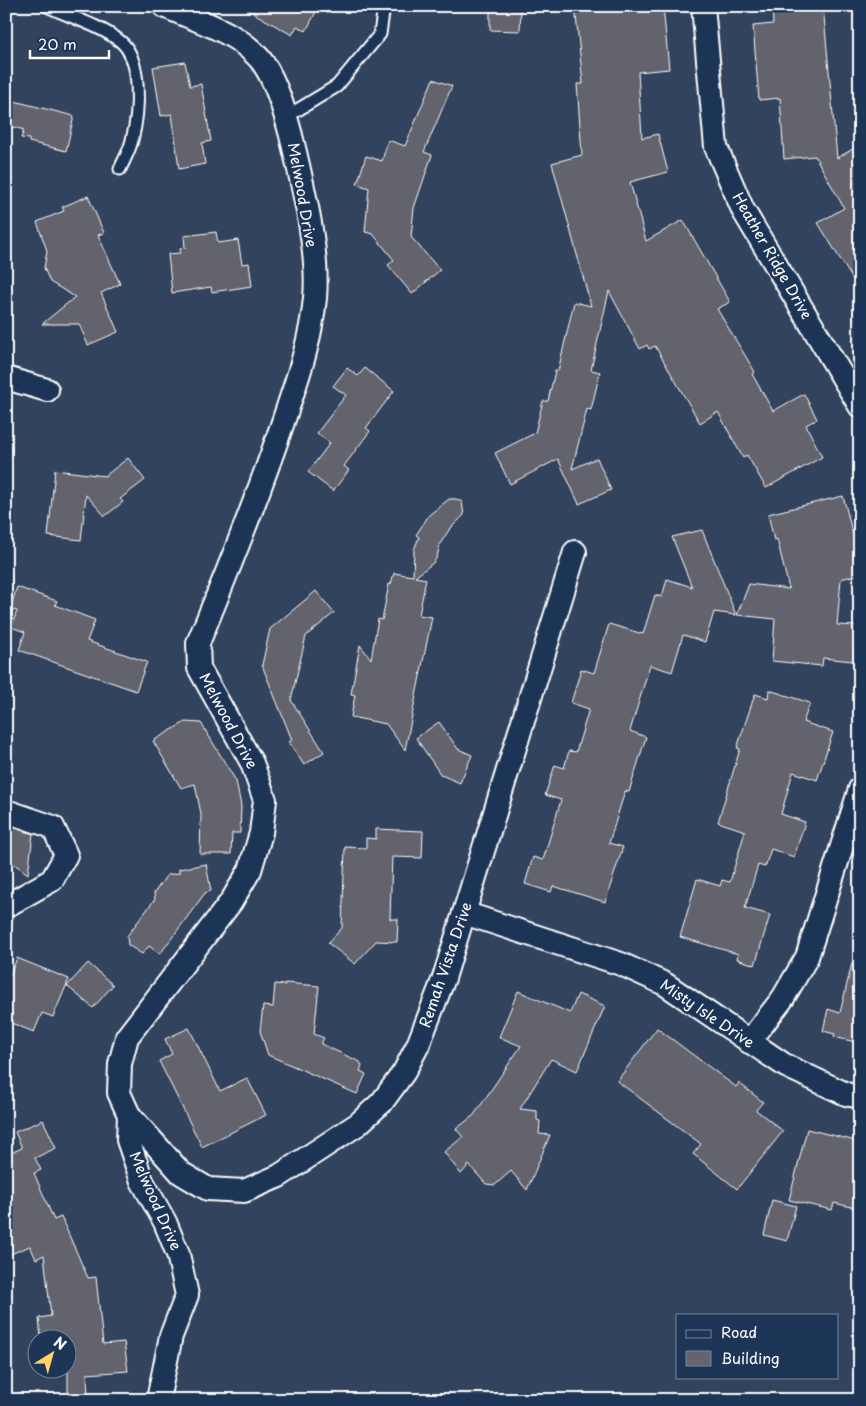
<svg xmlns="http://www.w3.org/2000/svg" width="866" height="1406" viewBox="0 0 866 1406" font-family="'Playpen Sans',sans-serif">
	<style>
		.building { fill: #63646d; stroke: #fff }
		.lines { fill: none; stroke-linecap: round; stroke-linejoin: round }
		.lane-casing { stroke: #fff; stroke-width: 15 }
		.street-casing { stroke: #fff; stroke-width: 26 }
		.lane { stroke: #1d3557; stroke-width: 11 }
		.street { stroke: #1d3557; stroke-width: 22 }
		.labels { text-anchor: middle; stroke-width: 4.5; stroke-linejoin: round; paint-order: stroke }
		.street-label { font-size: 15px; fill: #fff; stroke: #1d3557 }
	</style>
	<rect width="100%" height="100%" fill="#32435e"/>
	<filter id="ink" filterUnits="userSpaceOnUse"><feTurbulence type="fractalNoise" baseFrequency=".02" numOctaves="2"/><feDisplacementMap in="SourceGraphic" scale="10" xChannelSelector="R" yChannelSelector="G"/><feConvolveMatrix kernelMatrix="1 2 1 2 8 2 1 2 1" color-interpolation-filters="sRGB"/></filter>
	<g filter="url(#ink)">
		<g class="building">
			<path d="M241,6H319L306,31L297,26L292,35Z"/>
			<path d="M490,6H521L520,31L490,30Z"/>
			<path d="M575,6H663L669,69L638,72L642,138L658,134L668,172L630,182L646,241L683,220L730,302L717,309L755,372L752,374L773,411L804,394L817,419L806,425L822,457L766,488L747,455L743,458L718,412L700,423L655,346L649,349L647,345L640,349L609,291L591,370L600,372L591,410L587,409L572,469L597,458L611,490L579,504L558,459L510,484L495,453L535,433L543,401H548L555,371H558L574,302L591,306L552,163L582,155L577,84H583Z"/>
			<path d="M772,6H823L837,158L860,145V291L818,223L844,208L815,156L784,159L780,98L759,100L753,26L773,24Z"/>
			<path d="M185,62L190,86L201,84L211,141L202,143L205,164L179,169L172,114L161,116L153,67Z"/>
			<path d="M433,79L452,86L424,152L432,155L414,208L411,237L440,270L412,294L388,265L394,260L373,234L365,232L369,188L357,184L366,156L382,161L388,140L405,146Z"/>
			<path d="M6,99L74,116L66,151L29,142V139L21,138L24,130L6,125Z"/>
			<path d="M88,196L104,233L98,235L120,284L101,293L118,332L88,345L79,324H42L75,297L50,282L44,268L47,251L37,222L64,211L62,207Z"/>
			<path d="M216,232L218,243L238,240L242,264L249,263L252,286L212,292L211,287L172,293L168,254L180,253V249L185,248L184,236Z"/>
			<path d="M347,368L358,376L365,368L394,391L366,428L370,431L344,466L349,470L333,491L308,472L330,443L317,433L346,395L333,386Z"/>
			<path d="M128,458L145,480L120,499L123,502L105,516L86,495L81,540L48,536L55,470L105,476Z"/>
			<path d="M843,496L854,539H856L860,554V574L841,579L837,625L857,626L853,661L823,658L822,666L772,661L775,619L737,615L749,584L789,589L777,539L774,540L768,514Z"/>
			<path d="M449,499H456L462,502L464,515L449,530L440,544L437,557L433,563L415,577L426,579L419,615L432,617L405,750L386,724L351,717L355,695L351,694L360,645L371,659L378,619L382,620L389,584H391L394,573L413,576L414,550L419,537L416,535L429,515Z"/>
			<path d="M702,530L736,615L714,612L705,642L683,635L672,672L650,665L630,731L646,737L629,792L625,791L609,843L623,847L605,902L553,886L551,892L525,884L533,857L543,860L561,800L545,795L555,765L564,768L569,751L576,752L589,709L571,703L581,669L594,673L609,624L643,634L655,595L662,597L667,579L692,587L672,537Z"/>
			<path d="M17,587L57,601L55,605L95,620L87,641L147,662L136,691L19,650L25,632L11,627L17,611L10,609Z"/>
			<path d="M316,591L334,613L306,636L291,700L324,752L304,765L289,742L292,740L262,665L270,629Z"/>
			<path d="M769,690L810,703L803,722L833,732L817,780L793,772L781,814L805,822L794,857L771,849L765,867L758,865L745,908L770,915L755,965L737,959L738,954L680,937L697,879L720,886L722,880L730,882L745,831L718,822L740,749L737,748L755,694L768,698Z"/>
			<path d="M185,722L201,723L236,781L241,806L240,833H232L231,854H200L201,814L195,784L181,788L153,741Z"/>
			<path d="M439,722L458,749L472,755L460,783L441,775L416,738Z"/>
			<path d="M6,825L33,834L28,874L6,858Z"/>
			<path d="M376,829L423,831L422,858L392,857L390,919H398L397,942L376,941L355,964L328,943L342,928L345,847L366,848V838L376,839Z"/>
			<path d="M206,864L211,891L205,893L160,954L149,946L142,954L128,945L127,936L155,899L154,893L167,875L179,873V869Z"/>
			<path d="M17,958L69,979L53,1017L42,1013L34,1032L6,1021V985Z"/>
			<path d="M88,963L113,985L93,1008L67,986Z"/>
			<path d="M852,963L860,964V1043L834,1037L835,1034L823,1031L828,1009L840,1013Z"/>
			<path d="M285,983L319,986L314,1034L324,1038L321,1044L360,1062L362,1066L360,1071L366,1074L357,1094L268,1055L260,1031L263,1006L273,1007L275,984L285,985Z"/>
			<path d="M518,991L570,1013L578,994L605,1006L577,1071L551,1059L520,1109L537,1111V1120L540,1121L539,1134L550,1135L527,1190L511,1171L495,1185L486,1184L469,1165L461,1174L444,1152L463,1137L456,1129L474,1115L521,1046L499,1037Z"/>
			<path d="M189,1028L220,1091L247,1078L266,1115L202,1147L159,1061L172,1054L165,1039Z"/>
			<path d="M657,1028L736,1087L739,1083L763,1102L756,1110L783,1131L737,1189L693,1154L701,1144L617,1081Z"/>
			<path d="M43,1120L56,1148L35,1158L41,1170L34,1173L54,1220L61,1217L88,1278L96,1277L103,1344L124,1342L128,1371L87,1374L88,1400H68V1338H41L39,1318L51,1316L44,1255L36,1259L30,1246L6,1256V1155L22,1148L15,1132Z"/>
			<path d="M807,1129L860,1142V1209L834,1203L832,1210L789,1200Z"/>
			<path d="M772,1200L796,1206L787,1241L764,1235Z"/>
		</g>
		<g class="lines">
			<g class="lane-casing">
				<g id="lane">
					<path d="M47,6C70,17 99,25 120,41C143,59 139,114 132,140C130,150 124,160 120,169"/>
					<path d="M286,117L337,86L380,34L384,6"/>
				</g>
			</g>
			<g class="street-casing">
				<g id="street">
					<path d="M703,6L716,147L743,210L860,406"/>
					<path d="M6,378L47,390"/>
					<path d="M6,811L53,827L66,855L52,880L6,906"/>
					<path d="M464,913L621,964L665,984L786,1066L846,1094L860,1097"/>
					<path d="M749,1042L783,998L807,957L860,789"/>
					<path d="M129,1115L181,1173L208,1189L244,1191L279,1176L358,1124L382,1102L404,1072L418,1045L444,978L575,552"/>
					<path d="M158,1400L171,1336L187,1295L178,1254L165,1222L142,1181L128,1140L129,1115L119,1093L120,1064L127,1037L231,902L250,870L261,833L265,800L252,763L199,668L198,643C228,571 257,499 282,425C296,383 311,342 315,298C319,253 305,196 295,152C289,126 277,78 259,58C234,30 197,21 164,6"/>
				</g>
			</g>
			<use href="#lane" class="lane"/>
			<use href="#street" class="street"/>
		</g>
	</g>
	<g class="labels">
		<g class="street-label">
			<text transform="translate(302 195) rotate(80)" y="5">Melwood Drive</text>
			<text transform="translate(772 256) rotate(60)" y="5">Heather Ridge Drive</text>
			<text transform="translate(228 721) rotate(62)" y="5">Melwood Drive</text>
			<text transform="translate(446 965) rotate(-71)" y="5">Remah Vista Drive</text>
			<text transform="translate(707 1014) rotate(34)" y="5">Misty Isle Drive</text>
			<text transform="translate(155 1201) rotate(66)" y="5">Melwood Drive</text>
		</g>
	</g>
	<rect width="866" height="1406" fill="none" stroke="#1d3557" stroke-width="25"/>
	<rect x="12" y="12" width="841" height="1381" fill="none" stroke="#fff" stroke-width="2" filter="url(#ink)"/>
	<rect x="676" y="1314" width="162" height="65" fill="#1d3557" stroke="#77869a"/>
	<rect x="686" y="1330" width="25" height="8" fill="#1d3557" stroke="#77869a"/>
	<text x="721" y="1338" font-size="15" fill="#ffffff">Road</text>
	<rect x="686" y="1351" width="25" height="15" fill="#63646d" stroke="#77869a"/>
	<text x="721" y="1364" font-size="15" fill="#ffffff">Building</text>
	<g transform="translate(52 1354) rotate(37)"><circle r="24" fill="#1d3557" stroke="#77869a"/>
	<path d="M0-4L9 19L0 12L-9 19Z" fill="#ffd166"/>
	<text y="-8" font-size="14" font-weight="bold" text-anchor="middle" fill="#ffffff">N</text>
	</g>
	<path d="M30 50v8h79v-8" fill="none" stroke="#ffffff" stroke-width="2.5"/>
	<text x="38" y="50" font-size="15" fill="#ffffff" stroke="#1d3557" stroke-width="4" paint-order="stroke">20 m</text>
</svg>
